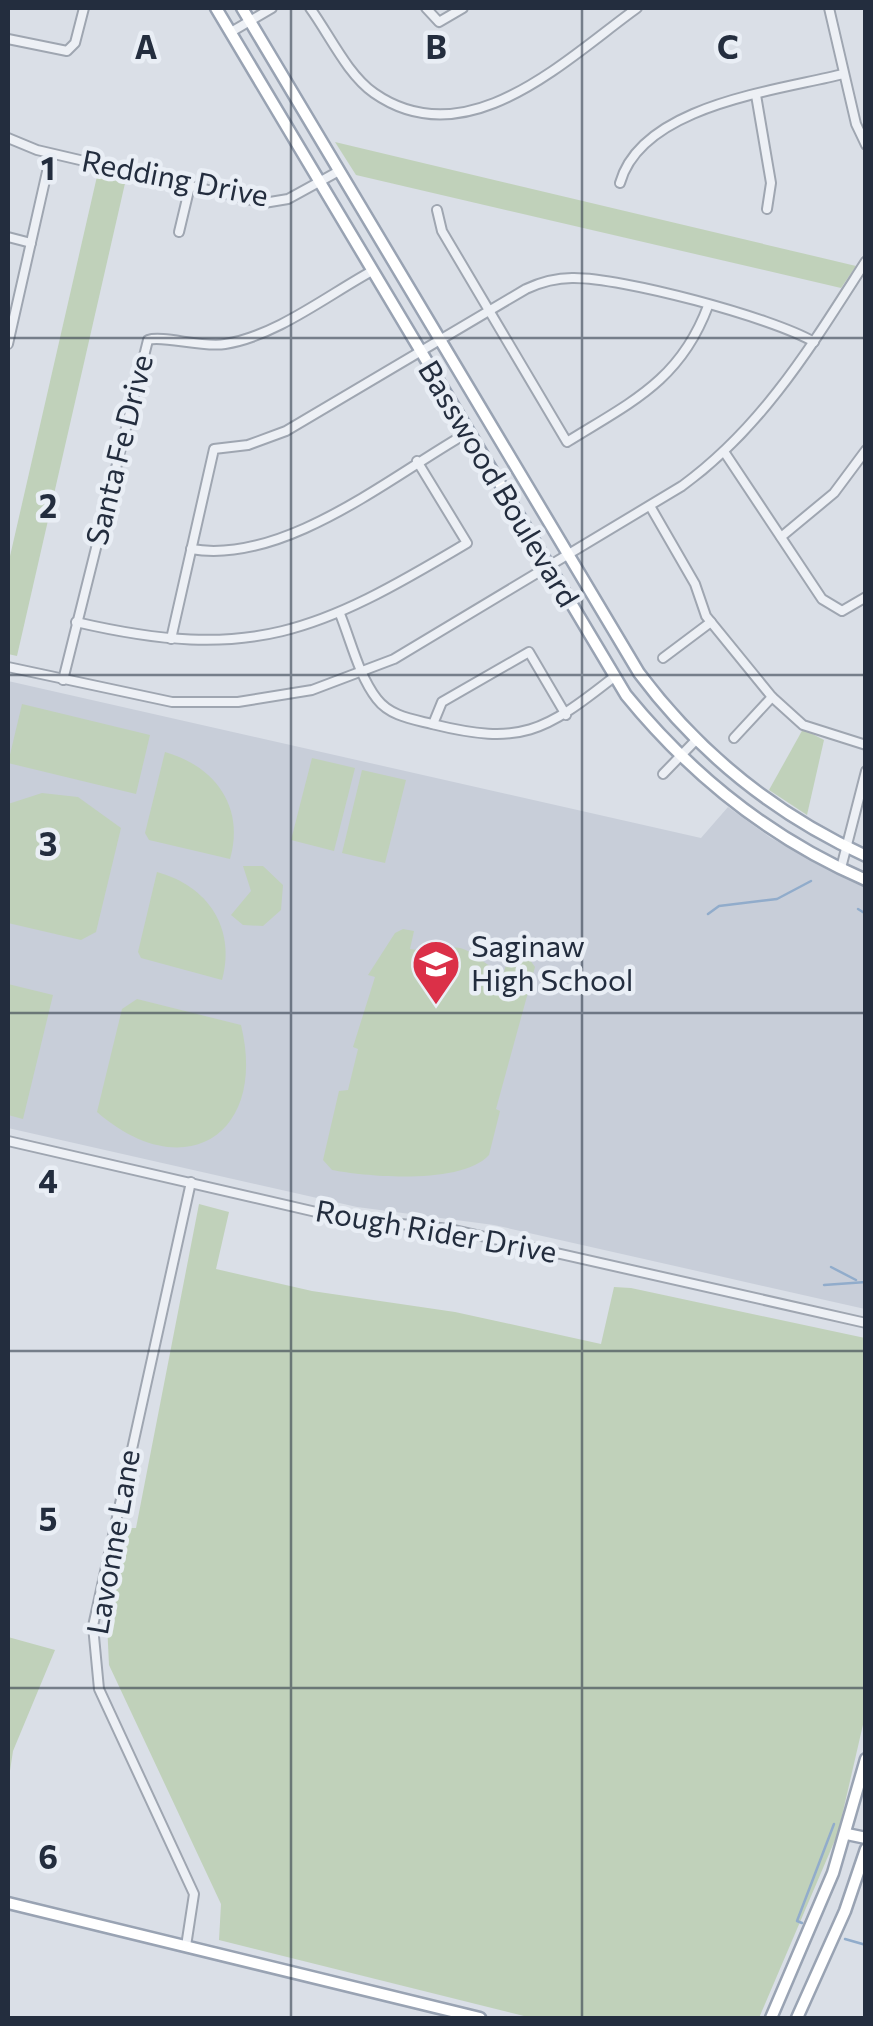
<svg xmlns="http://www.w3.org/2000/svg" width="873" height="2026" viewBox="0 0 873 2026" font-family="Commissioner,sans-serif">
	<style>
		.built { fill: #c8ced9 }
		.green { fill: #c0d1ba }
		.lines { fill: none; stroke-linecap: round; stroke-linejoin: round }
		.stream { stroke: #91accb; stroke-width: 2.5 }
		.minor-casing { stroke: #9fa6b1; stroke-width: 12 }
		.major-casing { stroke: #99a3b3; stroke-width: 15 }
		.minor { stroke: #edf0f5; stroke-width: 8 }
		.major { stroke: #fff; stroke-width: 10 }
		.grid { fill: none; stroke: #232d3e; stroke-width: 2.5; stroke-opacity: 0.55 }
		.labels { text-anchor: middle; stroke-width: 9; stroke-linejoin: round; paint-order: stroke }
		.street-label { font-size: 30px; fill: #232d3e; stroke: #e9eef5 }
		.poi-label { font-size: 30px; fill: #232d3e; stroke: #e9eef5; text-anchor: start }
		.grid-label { font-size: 32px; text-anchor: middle; font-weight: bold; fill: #232d3e; stroke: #e9eef5; stroke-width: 9; stroke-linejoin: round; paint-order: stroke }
	</style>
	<rect width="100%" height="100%" fill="#dadfe7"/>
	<path class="built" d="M8,681L701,838L728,807L771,838L865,887V1309L494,1225L357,1207L8,1128Z"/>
	<g class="green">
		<path d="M335,142L856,266L841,288L356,175Z"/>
		<path d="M98,172L126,179L17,656L8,654V565Z"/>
		<path d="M22,704L150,735L136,794L8,763Z"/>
		<path d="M803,729L824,740L807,815L769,790Z"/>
		<path d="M165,752C215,766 245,807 230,859L149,840L145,833Z"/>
		<path d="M312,758L355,768L334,851L291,840Z"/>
		<path d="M362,770L406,780L385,863L342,853Z"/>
		<path d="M42,793L78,797L121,828L96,932L81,940L8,923V804Z"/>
		<path d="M243,866H263L283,885L281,910L263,926L243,925L231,915L251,891Z"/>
		<path d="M157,872C208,886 236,928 222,980L141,958L138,952Z"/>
		<path d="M403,929L414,931L410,949C428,953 442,944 460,948C478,953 486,968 504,972L509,954L530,960L535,967L496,1109L500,1111L489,1155C462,1185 368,1177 332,1170L323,1160L339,1091L348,1090L358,1049L353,1047L375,977L368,975L395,933Z"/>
		<path d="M8,984L53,995L23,1119L8,1115Z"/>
		<path d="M137,999L241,1025C268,1136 183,1187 97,1112L122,1009Z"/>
		<path d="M199,1204L229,1212L216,1269L312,1291L455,1312L601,1344L614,1287L631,1288L865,1338V1716L838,1833L759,2018H532L219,1940L221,1904L109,1665L107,1623L130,1528H136Z"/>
		<path d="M8,1637L55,1650L13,1751L8,1784Z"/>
	</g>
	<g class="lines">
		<g class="stream">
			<path d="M858,909L866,914"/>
			<path d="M708,914L719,906L777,899L811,881"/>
			<path d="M831,1267L856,1280"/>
			<path d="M824,1285L866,1282"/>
			<path d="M802,1923L797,1921L834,1824"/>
			<path d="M845,1939L866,1945"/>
		</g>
		<g class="minor-casing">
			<g id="minor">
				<path d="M310,8C329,34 347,74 374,93C467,158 565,60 637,8"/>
				<path d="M426,8L439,22L463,8"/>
				<path d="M829,8L856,124L866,145"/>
				<path d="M231,32L272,8"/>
				<path d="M8,39L67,51L75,43L84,8"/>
				<path d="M756,95L771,183L767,209"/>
				<path d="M8,138L37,150L264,203L288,199L339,171"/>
				<path d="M620,183C642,105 776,91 843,74"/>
				<path d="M437,210L442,231L567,442C631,402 680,381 708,306"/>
				<path d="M179,232L190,186"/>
				<path d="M8,237L31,243"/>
				<path d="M8,344L51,154"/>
				<path d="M725,453L822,599L842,611L866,597"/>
				<path d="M650,506L695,584L706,616L772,697L803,725L866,745"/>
				<path d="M781,537L834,493L866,450"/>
				<path d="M191,549C284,565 390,477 467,433"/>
				<path d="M340,614C351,641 359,676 377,699C390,716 412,719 432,724C521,746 544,732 614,677"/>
				<path d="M76,622C252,663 318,632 467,543L417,461"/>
				<path d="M171,639L214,449L248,445L286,431L526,289C541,282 556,278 572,278C621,277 771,317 814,342"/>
				<path d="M663,658L711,622"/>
				<path d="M8,667L172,702H238L312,690L394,659L682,486C763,427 812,345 866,261"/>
				<path d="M63,680L148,340C163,335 202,348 225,344C276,336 328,295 372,271"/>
				<path d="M433,724L442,702L529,652L566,715"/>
				<path d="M734,738L772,697"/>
				<path d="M663,774L696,740"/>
				<path d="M841,868L866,771"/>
				<path d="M8,1141L342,1218L450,1229L866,1323"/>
				<path d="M186,1946L194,1894L99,1689L93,1626L191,1182"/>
			</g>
		</g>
		<g class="major-casing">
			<g id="major">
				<path d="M216,8L626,695C692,776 769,838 866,880"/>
				<path d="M242,8L639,673C699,753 774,814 866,856"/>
				<path d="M847,1834L866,1838"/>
				<path d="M8,1903L480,2018"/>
				<path d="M771,2018L833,1873L866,1759"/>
				<path d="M797,2018L845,1911L866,1849"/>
			</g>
		</g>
		<use href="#minor" class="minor"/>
		<use href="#major" class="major"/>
	</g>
	<path class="grid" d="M291,8V2018M582,8V2018M8,338H866M8,675H866M8,1013H866M8,1351H866M8,1688H866"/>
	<defs>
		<g id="school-pin" transform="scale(2.5)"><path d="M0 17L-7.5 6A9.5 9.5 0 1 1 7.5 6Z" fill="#db3048" stroke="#e9eef5"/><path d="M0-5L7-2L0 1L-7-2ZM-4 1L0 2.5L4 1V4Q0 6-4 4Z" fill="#fff"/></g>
	</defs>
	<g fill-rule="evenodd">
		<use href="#school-pin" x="436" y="964"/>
	</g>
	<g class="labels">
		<g class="street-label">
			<text transform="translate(175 179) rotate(11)" y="10">Redding Drive</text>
			<text transform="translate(120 450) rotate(-76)" y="10">Santa Fe Drive</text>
			<text transform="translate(498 484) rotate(59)" y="10">Basswood Boulevard</text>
			<text transform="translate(436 1232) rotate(10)" y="10">Rough Rider Drive</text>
			<text transform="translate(114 1542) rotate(-80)" y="10">Lavonne Lane</text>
		</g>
		<g class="poi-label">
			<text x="471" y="957">Saginaw<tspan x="471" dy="34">High School</tspan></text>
		</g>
	</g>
	<g class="grid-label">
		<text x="146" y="59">A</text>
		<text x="436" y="59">B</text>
		<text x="728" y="59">C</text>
		<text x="48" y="180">1</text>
		<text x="48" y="518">2</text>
		<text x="48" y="856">3</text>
		<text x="48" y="1193">4</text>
		<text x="48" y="1531">5</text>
		<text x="48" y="1869">6</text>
	</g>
	<rect width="873" height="2026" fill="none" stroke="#232d3e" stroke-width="20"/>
</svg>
